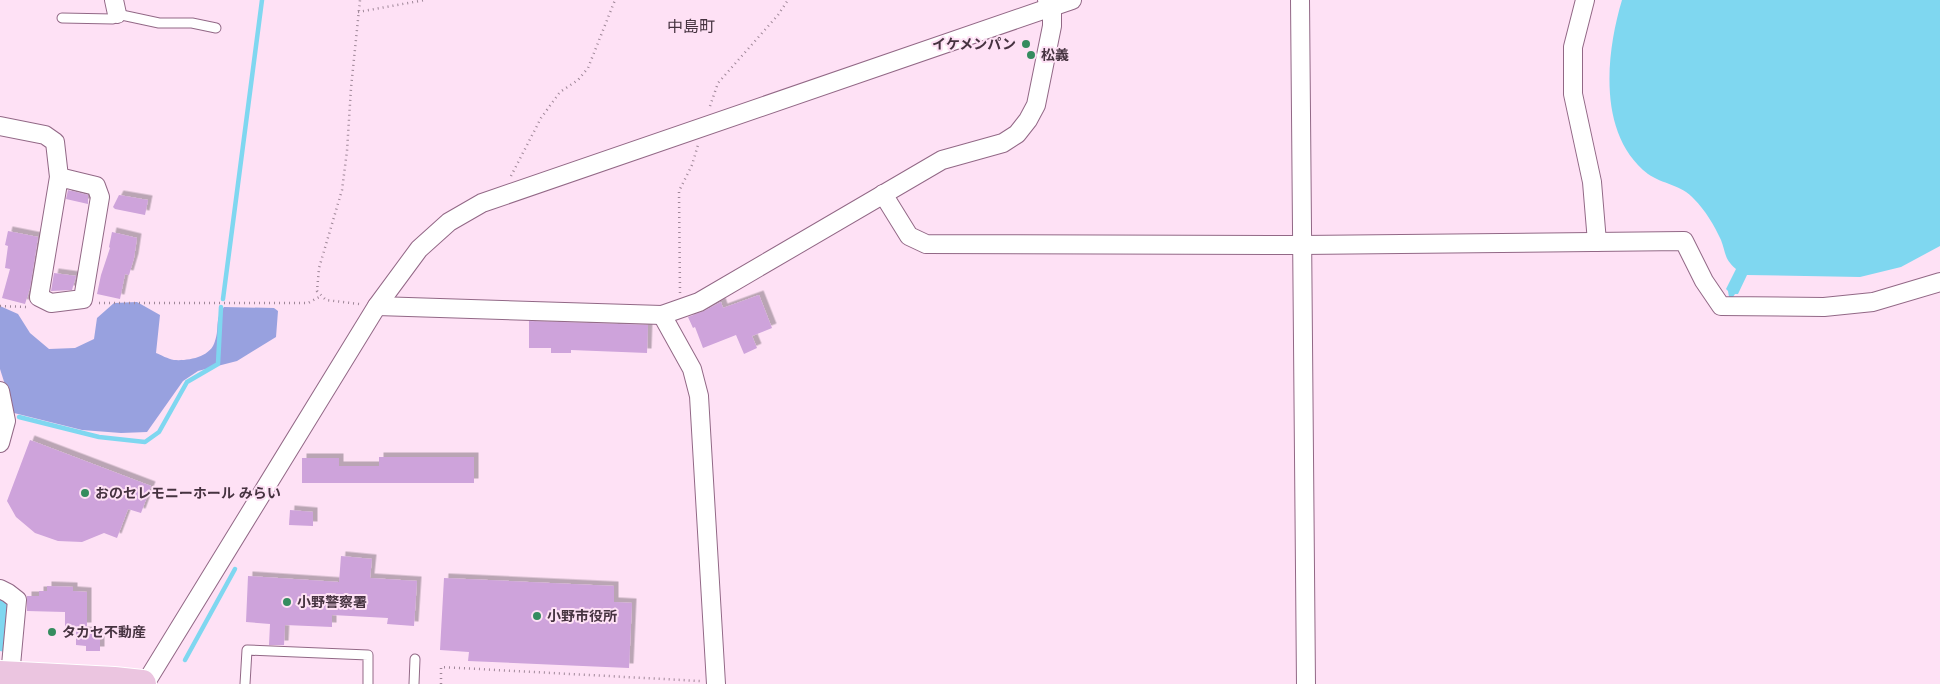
<svg xmlns="http://www.w3.org/2000/svg" width="1940" height="684" viewBox="0 0 1940 684" font-family="'Open Sans','Noto Sans JP',sans-serif">
	<style>
		.forest { fill: #98a1df }
		.water { fill: #7fd7f0 }
		.lines { fill: none; stroke-linecap: round; stroke-linejoin: round }
		.stream { stroke: #7fd7f0; stroke-width: 4.5 }
		.building { fill: #cea3db; filter: url(#shadow) }
		.service-casing { stroke: #926886; stroke-width: 11 }
		.minor-casing { stroke: #926886; stroke-width: 20 }
		.primary-casing { stroke: #fff; stroke-width: 30 }
		.path { stroke: #9f8798; stroke-width: 2.5; stroke-dasharray: 1 4; stroke-linecap: butt }
		.service { stroke: #fff; stroke-width: 9 }
		.minor { stroke: #fff; stroke-width: 18 }
		.primary { stroke: #ebc5e0; stroke-width: 28 }
		.poi-dot { fill: #358c5f; stroke: #fee1f5; stroke-width: 2 }
		.labels { text-anchor: middle; stroke-width: 4; stroke-linejoin: round; paint-order: stroke }
		.poi-label { font-size: 14px; font-weight: bold; fill: #463340; stroke: #fee1f5; text-anchor: start }
		.quarter-label { font-size: 16px; fill: #463340; stroke: #fee1f5 }
	</style>
	<defs>
		<filter id="shadow"><feDropShadow dx="4.5" dy="-4.5" stdDeviation="0" flood-color="#0004"/></filter>
	</defs>
	<rect width="100%" height="100%" fill="#fee1f5"/>
	<path class="forest" d="M137,302L160,315L156,353C161,355 168,359 174,360C189,361 211,357 215,341C220,327 214,320 224,307L274,308L278,311L276,337L237,361L198,371L183,381L147,432L121,433L82,430L14,413L0,369V306L18,314L30,333L49,349L75,348L94,339L97,318L114,303Z"/>
	<g class="water">
		<path d="M1622,0H1940V246L1901,267L1860,277L1747,275L1738,294H1735L1733,297H1729L1728,291L1726,289L1736,269C1724,259 1726,253 1721,240C1714,225 1705,210 1694,199C1682,185 1662,184 1648,174C1597,135 1606,53 1622,0Z"/>
		<path d="M0,596L10,601L5,652L0,651Z"/>
	</g>
	<g class="lines">
		<g class="stream">
			<path d="M223,299L262,0"/>
			<path d="M19,417L99,437L145,442L159,432L187,382L218,364L221,307"/>
			<path d="M185,660L235,569"/>
		</g>
	</g>
	<g class="building">
		<path d="M68,190L88,195V204L66,199Z"/>
		<path d="M119,195L148,200L145,215L115,209L113,207Z"/>
		<path d="M8,231L38,237L30,288L25,304L2,298L10,269L5,268L8,246L5,245Z"/>
		<path d="M112,232L137,238L134,258L129,275L125,274L120,299L97,294L101,275L110,248L109,247Z"/>
		<path d="M54,273L76,276L72,290L51,291Z"/>
		<path d="M759,295L772,328L752,336L757,348L744,354L736,335L703,348L695,327L693,328L688,317L704,311L721,302L723,308Z"/>
		<path d="M529,321L648,325L647,353L571,350V353H551V348H529Z"/>
		<path d="M30,440L151,486L141,513L128,509L117,538L104,533L82,542L58,541L35,533L16,517L7,501Z"/>
		<path d="M379,457H474V483H302V458H339V466H379Z"/>
		<path d="M290,510L313,512V526L289,525Z"/>
		<path d="M341,556L372,559L370,578L417,581L414,626L387,624L388,618L332,615V627L285,625L284,645H269L270,624L246,622L248,576L339,582Z"/>
		<path d="M444,578L614,586V602L632,603L629,668L468,661L469,652L440,650Z"/>
		<path d="M47,586L73,587V591L87,592V627H65V612L27,611V596H39V591H47Z"/>
		<path d="M76,631L100,632V651H86V646L76,645Z"/>
	</g>
	<g class="lines">
		<g class="service-casing">
			<g id="service">
				<path d="M62,18L113,19L117,14L159,23H192L216,28"/>
				<path d="M245,684L247,650L368,655V684"/>
				<path d="M414,684L415,659"/>
			</g>
		</g>
		<g class="minor-casing">
			<g id="minor">
				<path d="M114,0L117,14"/>
				<path d="M1300,0L1306,684"/>
				<path d="M1585,0L1573,47V94L1592,182L1597,242"/>
				<path d="M0,126L45,135L55,142L59,177L96,186L100,197L83,299L51,303L39,297L59,177"/>
				<path d="M883,194L909,236L926,244L1302,245L1684,241L1704,281L1721,306L1824,307L1873,302L1940,282"/>
				<path d="M377,306L662,315L699,302L942,160L1003,143L1017,134L1028,120L1036,105L1052,26V6L1047,0"/>
				<path d="M662,315L692,369L699,396L716,684"/>
				<path d="M0,391L6,421L0,443"/>
				<path d="M0,589L8,593L17,600L10,676"/>
				<path d="M145,684L377,306L419,249L449,222L482,203L1072,0"/>
			</g>
		</g>
		<g class="primary-casing">
			<path id="primary" d="M0,675L114,681L142,684"/>
		</g>
		<g class="path">
			<path d="M358,12L425,0"/>
			<path d="M710,106L718,83L778,15L788,0"/>
			<path d="M511,176L541,118L560,92L578,80L588,68L615,0"/>
			<path d="M680,293L679,191L692,165L698,145"/>
			<path d="M99,303H308L321,296"/>
			<path d="M359,304L326,300L317,291L319,268L342,190L347,151L351,88L360,0"/>
			<path d="M0,306L26,307"/>
			<path d="M441,684V667L700,681"/>
		</g>
		<use href="#service" class="service"/>
		<use href="#minor" class="minor"/>
		<use href="#primary" class="primary"/>
	</g>
	<g class="poi-dot">
		<circle cx="1026" cy="44" r="5"/>
		<circle cx="1031" cy="55" r="5"/>
		<circle cx="85" cy="493" r="5"/>
		<circle cx="287" cy="602" r="5"/>
		<circle cx="537" cy="616" r="5"/>
		<circle cx="52" cy="632" r="5"/>
	</g>
	<g class="labels">
		<g class="poi-label">
			<text x="1016" y="49" text-anchor="end">イケメンパン</text>
			<text x="1041" y="60">松義</text>
			<text x="95" y="498">おのセレモニーホール みらい</text>
			<text x="297" y="607">小野警察署</text>
			<text x="547" y="621">小野市役所</text>
			<text x="62" y="637">タカセ不動産</text>
		</g>
		<g class="quarter-label">
			<text x="691" y="32">中島町</text>
		</g>
	</g>
</svg>
